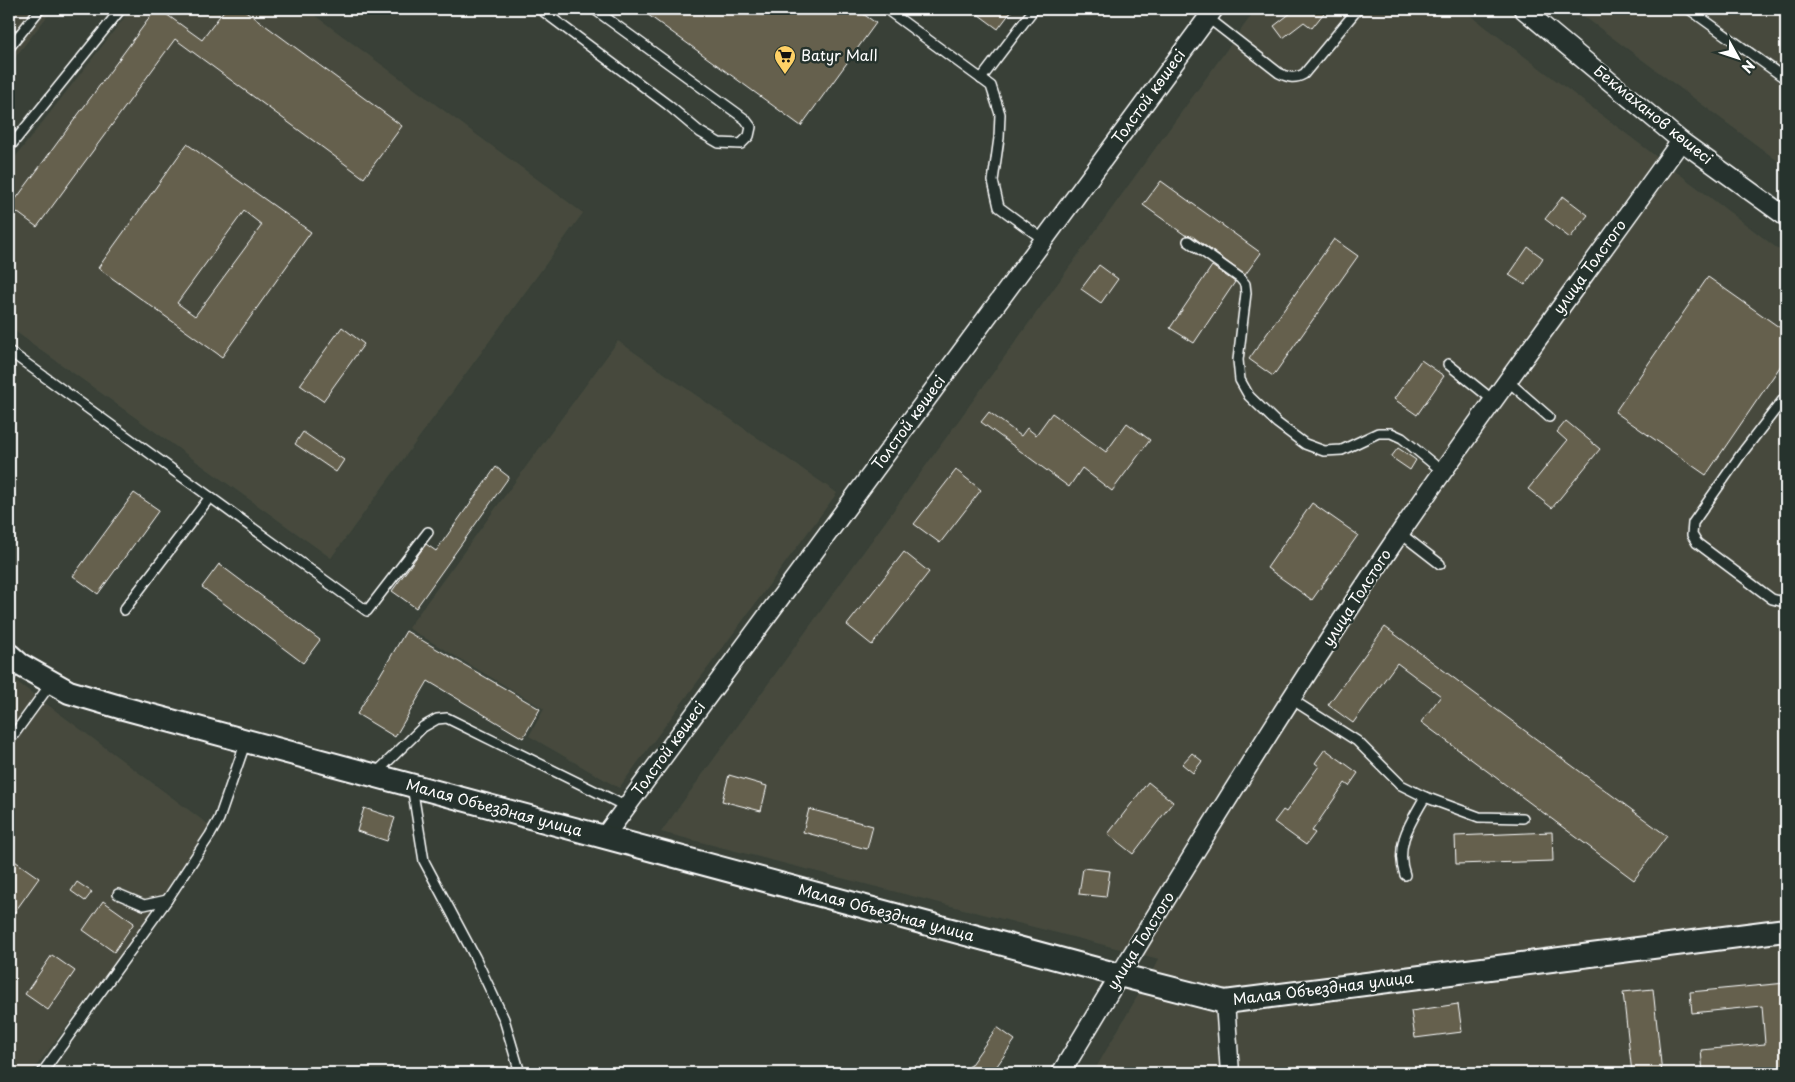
<svg xmlns="http://www.w3.org/2000/svg" width="1795" height="1082" viewBox="0 0 1795 1082" font-family="'Playpen Sans',sans-serif">
	<style>
		.built { fill: #464a3e }
		.building { fill: #65604e; stroke: #fff; fill-rule: evenodd }
		.lines { fill: none; stroke-linecap: round; stroke-linejoin: round }
		.service-casing { stroke: #fff; stroke-width: 12 }
		.minor-casing { stroke: #fff; stroke-width: 21 }
		.tertiary-casing { stroke: #fff; stroke-width: 26 }
		.service { stroke: #26332d; stroke-width: 9 }
		.minor { stroke: #26332d; stroke-width: 18 }
		.tertiary { stroke: #26332d; stroke-width: 22 }
		.labels { text-anchor: middle; stroke-width: 5; stroke-linejoin: round; paint-order: stroke }
		.poi-label { font-size: 15px; fill: #fff; stroke: #26332d; text-anchor: start }
		.street-label { font-size: 15px; fill: #fff; stroke: #26332d }
	</style>
	<rect width="100%" height="100%" fill="#394037"/>
	<filter id="ink" filterUnits="userSpaceOnUse"><feTurbulence type="fractalNoise" baseFrequency=".02" numOctaves="2"/><feDisplacementMap in="SourceGraphic" scale="10" xChannelSelector="R" yChannelSelector="G"/><feConvolveMatrix kernelMatrix="1 2 1 2 8 2 1 2 1" color-interpolation-filters="sRGB"/></filter>
	<g filter="url(#ink)">
		<g class="built">
			<path d="M9,9H53L9,65Z"/>
			<path d="M131,9H306L583,213L331,558L9,327V165Z"/>
			<path d="M1256,9H1462L1786,255V1073H1093L1159,959L661,832Z"/>
			<path d="M1574,9H1786V167Z"/>
			<path d="M618,341L837,493L619,788L529,736L544,709L408,628Z"/>
			<path d="M9,676L217,831L31,1073H9Z"/>
		</g>
		<g class="building">
			<path d="M156,9H159L202,40L225,9H243L402,126L364,178L175,39L37,227L10,207Z"/>
			<path d="M640,9H856L876,23L801,126Z"/>
			<path d="M971,9H1013L998,29Z"/>
			<path d="M1296,9H1327L1312,28L1304,22L1283,38L1274,26Z"/>
			<path d="M187,144L311,232L222,357L98,268ZM244,211L262,225L195,316L177,303Z"/>
			<path d="M1161,181L1261,253L1245,275L1192,236L1185,235L1143,205Z"/>
			<path d="M1563,196L1588,215L1570,238L1545,219Z"/>
			<path d="M1334,239L1358,256L1273,376L1249,359Z"/>
			<path d="M1528,247L1543,258L1525,285L1509,275Z"/>
			<path d="M1099,265L1118,279L1101,303L1081,289Z"/>
			<path d="M1212,266L1235,282L1194,343L1170,328Z"/>
			<path d="M1708,277L1786,332V358L1706,475L1615,412Z"/>
			<path d="M342,327L364,344L323,401L300,385Z"/>
			<path d="M1421,360L1444,376L1417,415L1394,399Z"/>
			<path d="M989,412L1021,436L1027,428L1036,435L1052,413L1106,452L1127,423L1150,440L1112,491L1082,468L1069,487L981,422Z"/>
			<path d="M1566,421L1600,449L1552,508L1528,489L1567,441L1557,432Z"/>
			<path d="M303,432L344,460L336,472L295,444Z"/>
			<path d="M1398,448L1416,460L1410,470L1391,457Z"/>
			<path d="M496,467L509,477L416,608L392,591L426,544L436,551Z"/>
			<path d="M956,470L981,490L940,543L914,524Z"/>
			<path d="M134,493L159,510L98,594L73,576Z"/>
			<path d="M1312,503L1358,535L1312,600L1267,568Z"/>
			<path d="M904,552L929,572L872,645L847,625Z"/>
			<path d="M219,564L320,640L303,663L202,587Z"/>
			<path d="M1385,627L1667,836L1634,880L1421,722L1441,696L1397,663L1353,723L1328,705Z"/>
			<path d="M406,631L540,709L523,738L428,681L395,737L357,714Z"/>
			<path d="M1325,749L1358,773L1349,786L1345,783L1312,831L1315,833L1306,845L1274,822L1283,810L1286,812L1319,766L1315,763Z"/>
			<path d="M1192,753L1202,761L1193,773L1182,764Z"/>
			<path d="M729,775L767,786L761,811L722,801Z"/>
			<path d="M1148,782L1173,802L1133,854L1108,834Z"/>
			<path d="M364,808L395,818L387,841L357,831Z"/>
			<path d="M809,809L873,826L867,849L803,832Z"/>
			<path d="M1552,832L1553,861L1456,864L1455,836Z"/>
			<path d="M9,857L39,878L9,920Z"/>
			<path d="M1083,868L1110,871L1106,897L1079,894Z"/>
			<path d="M77,882L92,892L85,901L71,891Z"/>
			<path d="M103,901L134,923L114,952L83,930Z"/>
			<path d="M52,955L75,971L48,1010L25,994Z"/>
			<path d="M1786,983V1073H1703L1701,1050L1765,1044L1762,1006L1692,1013L1690,992Z"/>
			<path d="M1653,989L1662,1073H1632L1623,992Z"/>
			<path d="M1458,1004L1462,1032L1415,1038L1411,1011Z"/>
			<path d="M997,1027L1015,1040L992,1073H965Z"/>
		</g>
		<g class="lines">
			<g class="service-casing">
				<g id="service">
					<path d="M540,9L668,105L700,132L719,143L741,144L749,136L751,127L745,119L594,9"/>
					<path d="M886,9L991,86L1000,114L999,138L993,181L999,207L1044,240"/>
					<path d="M1689,9L1786,79"/>
					<path d="M1207,17L1279,73C1289,78 1295,79 1304,74L1357,10"/>
					<path d="M9,48L40,9"/>
					<path d="M981,79L1034,9"/>
					<path d="M9,148L121,9"/>
					<path d="M1188,241L1240,278L1245,284L1246,293L1238,360L1240,380L1249,396L1277,423L1305,444L1324,451L1342,450L1378,433H1391L1402,438L1443,472"/>
					<path d="M9,351L367,611L428,532"/>
					<path d="M1448,364L1494,401"/>
					<path d="M1509,382L1549,417"/>
					<path d="M1786,396L1742,453L1693,523L1692,535L1697,543L1772,599L1780,601L1786,598"/>
					<path d="M1400,533L1440,564"/>
					<path d="M124,610L210,497"/>
					<path d="M9,678L18,664"/>
					<path d="M1291,699L1357,741L1401,785L1425,797L1479,817L1523,818"/>
					<path d="M9,741L52,682"/>
					<path d="M376,773L423,727L437,719L447,718L627,807"/>
					<path d="M412,786L424,861L475,957L504,1019L520,1073"/>
					<path d="M1405,875C1394,845 1411,822 1425,797"/>
					<path d="M167,900L210,835L219,819L246,741"/>
					<path d="M42,1073L167,900L144,905L118,894"/>
				</g>
			</g>
			<g class="minor-casing">
				<g id="minor">
					<path d="M1523,9L1681,141L1786,217"/>
					<path d="M604,837L1214,9"/>
					<path d="M1225,1002L1230,1073"/>
					<path d="M1061,1073C1170,890 1282,707 1402,530C1492,399 1588,271 1681,141"/>
				</g>
			</g>
			<g class="tertiary-casing">
				<path id="tertiary" d="M9,655L19,664L69,692L123,708L1119,975L1225,1002L1786,930"/>
			</g>
			<use href="#service" class="service"/>
			<use href="#minor" class="minor"/>
			<use href="#tertiary" class="tertiary"/>
		</g>
	</g>
	<defs>
		<g id="supermarket-pin" transform="scale(1.125)"><path d="M0 17L-7.5 6A9.5 9.5 0 1 1 7.5 6Z" fill="#ffd166" stroke="#26332d"/><path d="M-6-5.5h2.5l.6 2H6L4.5 2H-2.5L-4.4-4H-6ZM-1.5 3.2a1.3 1.3 0 1 0 .1 0ZM3 3.2a1.3 1.3 0 1 0 .1 0Z" fill="#111"/></g>
	</defs>
	<g fill-rule="evenodd">
		<use href="#supermarket-pin" x="785" y="56"/>
	</g>
	<g class="labels">
		<g class="poi-label">
			<text x="801" y="61">Batyr Mall</text>
		</g>
		<g class="street-label">
			<text transform="translate(1149 97) rotate(-54)" y="5">Толстой көшесі</text>
			<text transform="translate(1653 115) rotate(39)" y="5">Бекмаханов көшесі</text>
			<text transform="translate(1590 267) rotate(-54)" y="5">улица Толстого</text>
			<text transform="translate(909 423) rotate(-54)" y="5">Толстой көшесі</text>
			<text transform="translate(1357 598) rotate(-57)" y="5">улица Толстого</text>
			<text transform="translate(669 749) rotate(-54)" y="5">Толстой көшесі</text>
			<text transform="translate(494 808) rotate(15)" y="5">Малая Объездная улица</text>
			<text transform="translate(886 913) rotate(15)" y="5">Малая Объездная улица</text>
			<text transform="translate(1141 941) rotate(-58)" y="5">улица Толстого</text>
			<text transform="translate(1323 989) rotate(-7)" y="5">Малая Объездная улица</text>
		</g>
	</g>
	<rect width="1795" height="1082" fill="none" stroke="#26332d" stroke-width="30"/>
	<rect x="15" y="15" width="1765" height="1052" fill="none" stroke="#fff" stroke-width="2" filter="url(#ink)"/>
	<g transform="translate(1738 58) rotate(130)" stroke="#26332d" stroke-width="4" paint-order="stroke">
	<path d="M0-4L9 19L0 12L-9 19Z" fill="#ffffff"/>
	<text y="-8" font-size="14" font-weight="bold" text-anchor="middle" fill="#ffffff">N</text>
	</g>
</svg>
